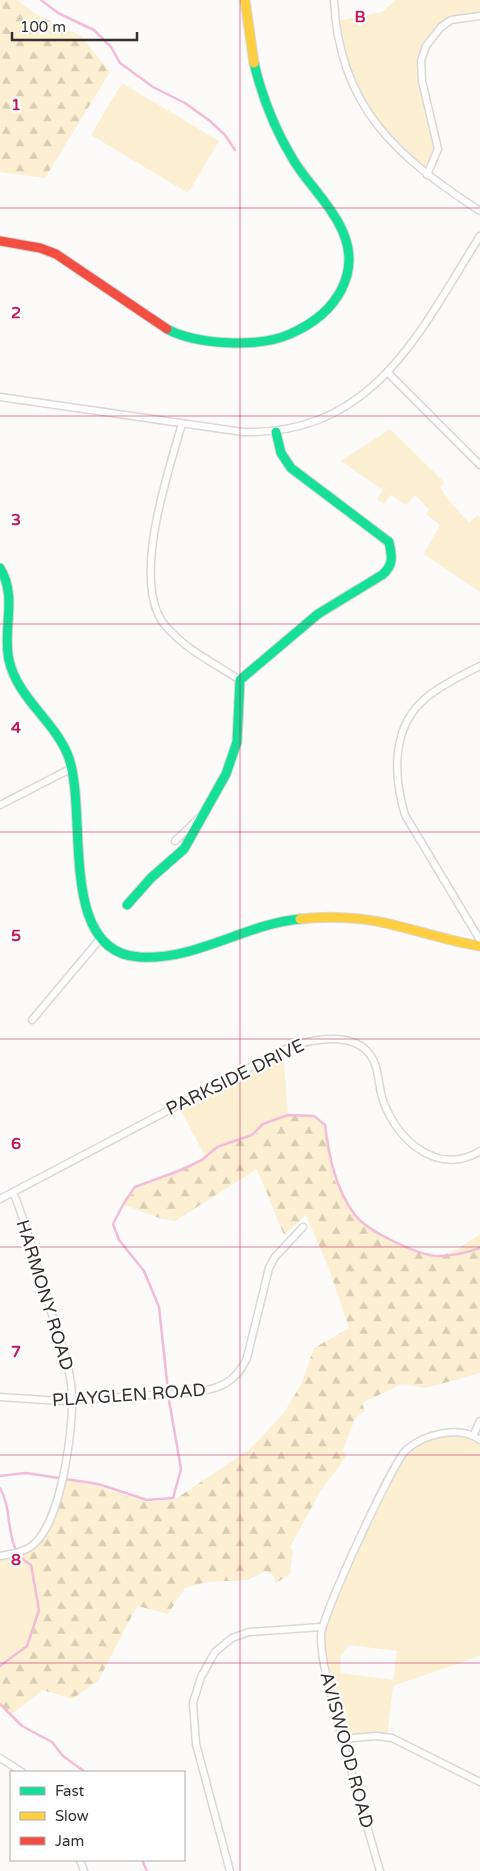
<svg xmlns="http://www.w3.org/2000/svg" width="480" height="1871" viewBox="0 0 480 1871" font-family="'Varela Round',sans-serif">
	<style>
		.green { fill: #fdefd1; fill-rule: evenodd }
		.forest { fill: url(#forest-firs) }
		.lines { fill: none; stroke-linecap: round; stroke-linejoin: round }
		.stream { stroke: #f3bbd7; stroke-width: 2.5 }
		.street-casing { stroke: #dad7d6; stroke-width: 9 }
		.fast-casing { stroke: #dad7d6; stroke-width: 11 }
		.slow-casing { stroke: #dad7d6; stroke-width: 11 }
		.jam-casing { stroke: #dad7d6; stroke-width: 11 }
		.street { stroke: #fffefe; stroke-width: 6 }
		.fast { stroke: #16e098; stroke-width: 9 }
		.slow { stroke: #ffcf43; stroke-width: 9 }
		.jam { stroke: #f24e42; stroke-width: 9 }
		.grid { fill: none; stroke: #c2185b; stroke-width: 1; stroke-opacity: 0.55 }
		.labels { text-anchor: middle; stroke-width: 4.5; stroke-linejoin: round; paint-order: stroke }
		.street-label { font-size: 18px; fill: #352f2e; stroke: #fff }
		.grid-label { font-size: 16px; text-anchor: middle; font-weight: bold; fill: #c2185b; stroke: #fff; stroke-width: 4.5; stroke-linejoin: round; paint-order: stroke }
	</style>
	<defs>
		<pattern id="forest-firs" width="22" height="20" patternUnits="userSpaceOnUse" patternTransform="scale(1.25)"><rect width="22" height="20" fill="#fdefd1"/><path d="M5 1l3.5 6h-7zM16 11l3.5 6h-7z" fill="#d9cdb4"/></pattern>
	</defs>
	<rect width="100%" height="100%" fill="#fcfbfa"/>
	<g class="green">
		<path d="M396,0H480V16L451,21L426,46L421,72L437,141L428,175L392,144L353,86L336,21L382,12Z"/>
		<path d="M122,83L219,141L188,193L91,135Z"/>
		<path d="M390,429L444,482L440,487L450,502L469,523L478,515L480,517V592L424,554L440,525L426,514L429,509L415,495L406,505L391,495L384,504L377,499L383,490L341,461Z"/>
		<path d="M283,1050L288,1115L264,1126L253,1136L219,1149L206,1158L178,1105Z"/>
		<path d="M450,1433L480,1440V1656L393,1686L387,1737L342,1739L324,1666V1618L400,1458L418,1442ZM349,1645L397,1651L393,1680L340,1673L341,1656Z"/>
		<path d="M23,1551L33,1564L37,1578L40,1611L28,1647L0,1668V1557Z"/>
	</g>
	<g class="forest">
		<path d="M0,0H17L34,13L81,36L110,72L45,178L0,172Z"/>
		<path d="M288,1115L312,1117L323,1125L334,1179L356,1219L374,1231L409,1248L438,1257L458,1249L480,1234V1373L426,1388L402,1384L362,1403L365,1411L355,1419L343,1450L346,1457L320,1492L290,1547L293,1550L290,1574L276,1583L273,1575L266,1571L247,1580L207,1582L185,1588L168,1614L137,1606L98,1681L72,1699L43,1690L12,1714L0,1703V1668L28,1647L40,1611L37,1578L33,1564L23,1551L47,1531L62,1479L97,1486L146,1502L174,1500L250,1449L283,1414L301,1385L314,1348L349,1328L329,1269L306,1215L284,1235L257,1169L175,1221L162,1219L124,1205L136,1189L182,1171L203,1161L219,1149L253,1136L264,1126Z"/>
	</g>
	<g class="lines">
		<g class="stream">
			<path d="M41,0L58,13L94,30L111,47L120,63L153,87L185,103L210,121L225,135L235,150"/>
			<path d="M0,1476L26,1473L98,1484L147,1500L173,1498L181,1469L169,1400L159,1307L144,1271L119,1240L113,1224L124,1203L135,1187L181,1170L202,1160L217,1147L252,1135L263,1124L288,1115L314,1116L325,1125C329,1157 335,1188 355,1215C367,1231 419,1256 439,1256C454,1256 466,1253 480,1248"/>
			<path d="M0,1488C15,1514 2,1549 31,1565L39,1610L27,1646L0,1666"/>
			<path d="M0,1704L22,1726L52,1742L63,1756L85,1772"/>
			<path d="M142,1860L147,1871"/>
		</g>
		<g class="street-casing">
			<g id="street">
				<path d="M334,0C339,107 396,156 480,211"/>
				<path d="M427,175L438,149L422,81L421,61L426,46L441,27L451,20L480,16"/>
				<path d="M388,373L480,465"/>
				<path d="M0,397L243,432C375,435 419,332 480,236"/>
				<path d="M182,424C168,472 131,581 164,624C184,649 214,663 240,680"/>
				<path d="M480,666C462,675 443,684 427,697C391,726 393,775 405,815L480,940"/>
				<path d="M0,805L72,768"/>
				<path d="M175,841L200,817"/>
				<path d="M32,1020L100,939"/>
				<path d="M0,1199L283,1050C311,1038 364,1027 376,1067C380,1081 379,1095 386,1108C402,1145 441,1175 480,1151"/>
				<path d="M0,1397L60,1401L195,1392C220,1389 236,1382 247,1358L269,1268L275,1257L303,1227"/>
				<path d="M473,1436L480,1421"/>
				<path d="M0,1556C12,1554 26,1552 35,1543C62,1518 76,1420 71,1384C67,1354 55,1325 46,1296C36,1262 27,1225 13,1192"/>
				<path d="M342,1739L376,1736L392,1738L480,1782"/>
				<path d="M0,1758L22,1772"/>
				<path d="M80,1860L84,1871"/>
				<path d="M230,1871L196,1744L193,1703L201,1677L215,1652L232,1638L249,1632L321,1627"/>
				<path d="M380,1871C365,1819 349,1767 336,1714C330,1688 321,1662 321,1636C321,1617 392,1464 406,1450C424,1434 460,1425 480,1440"/>
			</g>
		</g>
		<g class="fast-casing">
			<g id="fast">
				<path d="M167,329C197,345 259,348 290,334C336,314 366,271 338,222C326,200 307,182 294,161C275,130 262,97 254,63"/>
				<path d="M0,568C18,597 2,629 9,660C17,697 52,719 67,753C90,806 55,952 139,957C195,961 245,924 300,919"/>
				<path d="M127,905L151,878L184,849L226,774L237,742L240,680L318,614L382,575C394,565 392,556 389,542L291,468L281,453L276,432"/>
			</g>
		</g>
		<g class="slow-casing">
			<g id="slow">
				<path d="M245,0L254,63"/>
				<path d="M300,919C326,916 359,917 385,923C417,930 448,941 480,946"/>
			</g>
		</g>
		<g class="jam-casing">
			<path id="jam" d="M0,241L40,248L56,254L167,329"/>
		</g>
		<use href="#street" class="street"/>
		<use href="#fast" class="fast"/>
		<use href="#slow" class="slow"/>
		<use href="#jam" class="jam"/>
	</g>
	<path class="grid" d="M240,0V1871M0,208H480M0,416H480M0,624H480M0,832H480M0,1039H480M0,1247H480M0,1455H480M0,1663H480"/>
	<g class="labels">
		<g class="street-label">
			<text transform="translate(235 1077) rotate(-26)" y="6">PARKSIDE DRIVE</text>
			<text transform="translate(45 1295) rotate(73)" y="6">HARMONY ROAD</text>
			<text transform="translate(129 1395) rotate(-4)" y="6">PLAYGLEN ROAD</text>
			<text transform="translate(347 1750) rotate(75)" y="6">AVISWOOD ROAD</text>
		</g>
	</g>
	<g class="grid-label">
		<text x="360" y="22">B</text>
		<text x="16" y="110">1</text>
		<text x="16" y="318">2</text>
		<text x="16" y="525">3</text>
		<text x="16" y="733">4</text>
		<text x="16" y="941">5</text>
		<text x="16" y="1149">6</text>
		<text x="16" y="1357">7</text>
		<text x="16" y="1565">8</text>
	</g>
	<rect x="10" y="1771" width="175" height="90" fill="#ffffff" stroke="#aeacab"/>
	<rect x="20" y="1787" width="25" height="8" fill="#16e098" stroke="#aeacab"/>
	<text x="55" y="1796" font-size="15" fill="#352f2e">Fast</text>
	<rect x="20" y="1812" width="25" height="8" fill="#ffcf43" stroke="#aeacab"/>
	<text x="55" y="1821" font-size="15" fill="#352f2e">Slow</text>
	<rect x="20" y="1837" width="25" height="8" fill="#f24e42" stroke="#aeacab"/>
	<text x="55" y="1846" font-size="15" fill="#352f2e">Jam</text>
	<path d="M12 32v8h125v-8" fill="none" stroke="#352f2e" stroke-width="2.5"/>
	<text x="20" y="32" font-size="15" fill="#352f2e" stroke="#ffffff" stroke-width="4" paint-order="stroke">100 m</text>
</svg>
